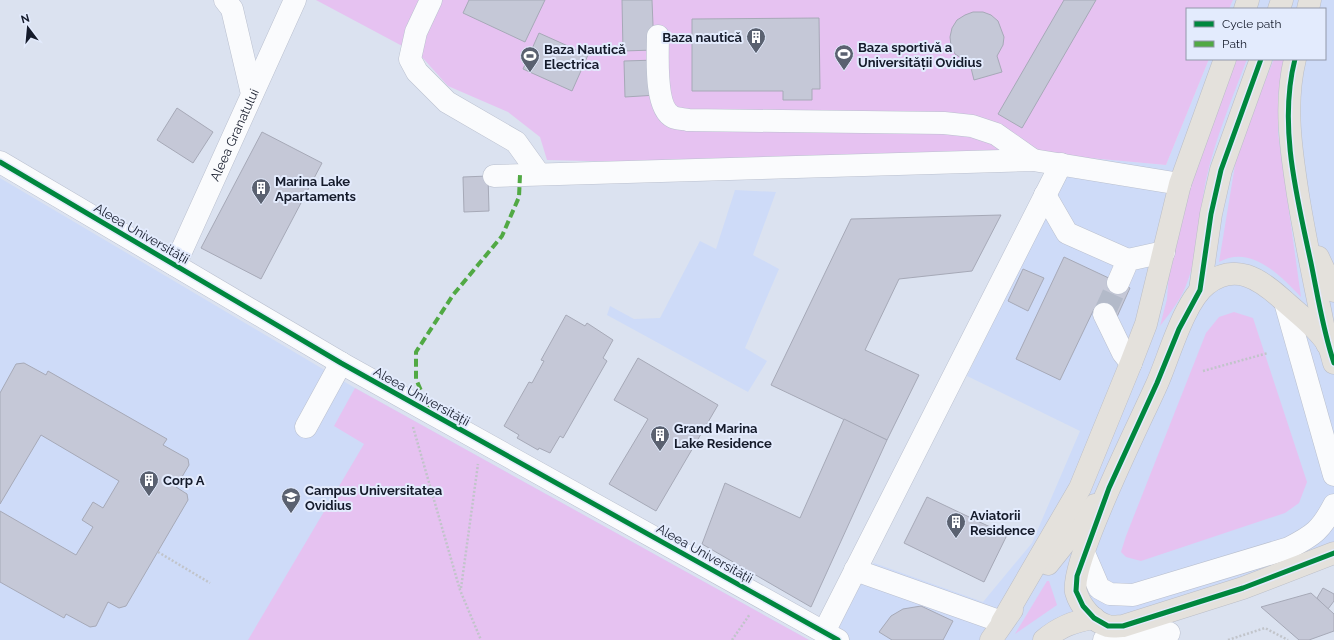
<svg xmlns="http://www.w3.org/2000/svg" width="1334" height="640" viewBox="0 0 1334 640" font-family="Raleway,sans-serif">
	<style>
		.built { fill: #cedbf8 }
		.green { fill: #e6c2f1 }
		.building { fill: #c5c8d7; stroke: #a6a9b7 }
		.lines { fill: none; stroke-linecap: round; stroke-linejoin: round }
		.minor-tunnel { stroke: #b3bac9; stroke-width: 22; stroke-dasharray: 22 11; stroke-linecap: butt }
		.minor-casing { stroke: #bac0cf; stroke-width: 23 }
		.major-casing { stroke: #bbbec7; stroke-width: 23 }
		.path { stroke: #c1c4ca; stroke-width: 2.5; stroke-dasharray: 2 2; stroke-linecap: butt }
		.minor { stroke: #fafbfd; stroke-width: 22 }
		.major { stroke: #e4e1dc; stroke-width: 22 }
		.quiet { stroke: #51a944; stroke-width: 4; stroke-dasharray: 8 4; stroke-linecap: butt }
		.cycleway-casing { stroke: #e3ebfd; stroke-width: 8 }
		.cycleway { stroke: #00873e; stroke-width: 5 }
		.labels { text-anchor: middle; stroke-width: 4; stroke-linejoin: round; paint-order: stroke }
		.poi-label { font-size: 13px; font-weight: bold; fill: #151b2b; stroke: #e3ebfd; text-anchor: start }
		.street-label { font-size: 13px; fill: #151b2b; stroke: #e3ebfd }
	</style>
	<rect width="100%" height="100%" fill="#dbe2f0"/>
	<g class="built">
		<path d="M1233,0H1334V549L1059,640H827L874,563L983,602L1032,543L1080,431L967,376L1055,196L1057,155L1166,165L1209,59H1325V9H1229Z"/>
		<path d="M0,178L355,388L809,640H0Z"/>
		<path d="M735,190L776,192L753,255L779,269L745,348L767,361L748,392L607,315L610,306L634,319L660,318L700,241L716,249Z"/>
	</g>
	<g class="green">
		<path d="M316,0H1233L1229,9H1187V59H1209L1166,165L1057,155L627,162L547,160L540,137L508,112L448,86L421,56Z"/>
		<path d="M1236,59H1247C1232,99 1215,139 1206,180C1199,215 1199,255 1185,288C1179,302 1169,314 1160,326L1167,299L1169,271L1198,158Z"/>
		<path d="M1274,59H1285L1278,96V133L1301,297C1281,276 1251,244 1219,262L1238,147Z"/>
		<path d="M1234,312L1253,318L1307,482L1299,503L1285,513L1141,561L1126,557L1121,552L1126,536L1206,333L1219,317Z"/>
		<path d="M355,388L809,640H248L364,444L334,426Z"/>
		<path d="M1047,581H1049L1057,605L1015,634Z"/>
	</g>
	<g class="building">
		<path d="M469,0H545L525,42L463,13Z"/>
		<path d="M622,0H652L654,50L623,51Z"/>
		<path d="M1064,0H1096L1022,128L998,114Z"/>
		<path d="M973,12H983L991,15L998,21L1004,37L1003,45L997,56L1002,72L974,80L970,64L955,54L951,46L950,37L952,28L957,20L965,15Z"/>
		<path d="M819,18L820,89H812V100H783V91H692V19Z"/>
		<path d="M539,33L588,55L572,91L523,69Z"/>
		<path d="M656,60L657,95L625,97L624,61Z"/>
		<path d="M177,108L213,132L193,163L157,140Z"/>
		<path d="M262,132L322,163L261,279L201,248Z"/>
		<path d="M488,176L489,211L464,212L463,177Z"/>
		<path d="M1001,215L972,271L899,279L865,350L919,375L887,440L771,385L851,219Z"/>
		<path d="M1064,257L1130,288L1116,319L1094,309L1060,380L1016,359Z"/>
		<path d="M1023,269L1044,278L1028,311L1008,301Z"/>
		<path d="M566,315L585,326L587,323L613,340L603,358L607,361L563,438L560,436L550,453L539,448L538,450L517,438L519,435L504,426L529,382L532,383L544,361L541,360Z"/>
		<path d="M638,358L718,405L656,511L609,484L648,419L614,400Z"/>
		<path d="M24,363L46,375L48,371L167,439L163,445L188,459L189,465L176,487L187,494L188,500L126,606L119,608L108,602L96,626L90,627L66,614L64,618L0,582V511L76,555L93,527L82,520L93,502L103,508L119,481L41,435L0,504V393L16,364Z"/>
		<path d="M844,419L887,440L811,607L702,544L725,483L800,518Z"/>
		<path d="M927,497L1007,535L984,582L904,543Z"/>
		<path d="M1323,588L1334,594V601L1328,609L1317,598Z"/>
		<path d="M1311,593L1334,614V631L1309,640H1299L1261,607Z"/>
		<path d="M921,606L953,621L943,640H892L879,632L891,616L903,609Z"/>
	</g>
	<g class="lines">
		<path class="minor-tunnel" d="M1104,314L1118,283"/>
		<g class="minor-casing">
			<g id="minor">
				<path d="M225,0L232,9L252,94"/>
				<path d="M431,0L416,32L410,59L417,72L447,102L516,142L539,174"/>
				<path d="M658,36C658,54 654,108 673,117C677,119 684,119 688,120L944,123L972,126L996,134L1033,160"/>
				<path d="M0,162L341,363L838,640"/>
				<path d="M494,176L1033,160L1180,184"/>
				<path d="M1045,195L1067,233L1128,260"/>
				<path id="s1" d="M175,265L295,0"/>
				<path d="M1118,283L1128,260L1164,252"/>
				<path d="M1285,302L1334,475"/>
				<path d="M1104,314L1123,353L1131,363"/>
				<path d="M306,427L341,363"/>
				<path d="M1084,553L1099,588L1110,594L1133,595L1289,548C1314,535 1321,530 1334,505"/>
				<path d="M855,570L1002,622"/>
				<path d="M824,632L1061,164"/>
				<path d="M1104,640L1169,633"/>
			</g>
		</g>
		<g class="major-casing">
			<g id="major">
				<path d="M1245,9L1248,0"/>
				<path d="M1279,9L1282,0"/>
				<path d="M1308,9L1310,0"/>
				<path d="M1295,59C1284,104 1291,150 1298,195C1306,245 1317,294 1327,344"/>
				<path d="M1318,257L1334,291"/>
				<path d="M1200,290L1211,214L1221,170L1261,59"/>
				<path d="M1334,363C1332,357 1331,349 1327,343C1316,326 1297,313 1282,299C1260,279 1235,262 1207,284C1184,301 1169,357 1157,384C1142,418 1069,563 1076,592C1080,606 1093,622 1108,626C1113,627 1119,626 1123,626L1243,588L1334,553"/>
				<path d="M1048,564L1095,505"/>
				<path d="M1002,622L1080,488L1131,363L1146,324L1180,184L1225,59"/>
				<path d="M991,640L1012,610"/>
				<path d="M1044,640C1059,627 1074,621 1094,618"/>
			</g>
		</g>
		<g class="path">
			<path d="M1203,371L1268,353"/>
			<path d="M413,427L460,590L481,640"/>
			<path d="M158,552L210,583"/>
			<path d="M461,588L478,464"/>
			<path d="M732,640L750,614"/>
			<path d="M1228,640L1265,628L1288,640"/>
		</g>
		<use href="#minor" class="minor"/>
		<use href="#major" class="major"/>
		<path class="quiet" d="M430,412L416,379V352L453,295L502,236L519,197L520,175"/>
		<g class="cycleway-casing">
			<g id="cycleway">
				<path d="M1261,59L1221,170L1211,214L1200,290L1179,329L1157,383L1109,488L1077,576L1076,591L1083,606L1094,618L1108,626H1123L1243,588L1334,553"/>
				<path d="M1295,59C1278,125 1297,197 1311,263C1318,297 1323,331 1334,363"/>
				<path d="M0,162L341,363L838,640"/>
			</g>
		</g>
		<use href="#cycleway" class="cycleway"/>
	</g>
	<defs>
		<g id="building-pin" transform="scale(1)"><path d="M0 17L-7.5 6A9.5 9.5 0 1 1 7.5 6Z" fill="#5a6170" stroke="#e3ebfd"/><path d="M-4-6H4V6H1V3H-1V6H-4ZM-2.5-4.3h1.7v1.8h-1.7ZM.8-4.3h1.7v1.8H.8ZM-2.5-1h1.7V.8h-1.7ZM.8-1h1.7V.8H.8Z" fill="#fff"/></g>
		<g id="stadium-pin" transform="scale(1)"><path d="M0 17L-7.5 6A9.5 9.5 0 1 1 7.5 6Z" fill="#5a6170" stroke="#e3ebfd"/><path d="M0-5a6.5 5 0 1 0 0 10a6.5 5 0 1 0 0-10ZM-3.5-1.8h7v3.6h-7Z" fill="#fff"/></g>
		<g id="university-pin" transform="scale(1)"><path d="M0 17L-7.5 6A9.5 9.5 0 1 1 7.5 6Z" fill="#5a6170" stroke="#e3ebfd"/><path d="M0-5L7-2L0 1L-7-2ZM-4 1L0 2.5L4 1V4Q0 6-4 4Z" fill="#fff"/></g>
	</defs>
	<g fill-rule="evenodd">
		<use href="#building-pin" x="756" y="37"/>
		<use href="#stadium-pin" x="844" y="54"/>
		<use href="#stadium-pin" x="530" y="56"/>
		<use href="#building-pin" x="261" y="188"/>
		<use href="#building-pin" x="660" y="435"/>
		<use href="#building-pin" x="149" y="480"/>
		<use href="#university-pin" x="291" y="497"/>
		<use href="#building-pin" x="956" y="522"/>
	</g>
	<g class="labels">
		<g class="poi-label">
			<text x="742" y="42" text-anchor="end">Baza nautică</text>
			<text x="858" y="52">Baza sportivă a<tspan x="858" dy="15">Universității Ovidius</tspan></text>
			<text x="544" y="54">Baza Nautică<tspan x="544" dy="15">Electrica</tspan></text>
			<text x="275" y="186">Marina Lake<tspan x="275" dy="15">Apartaments</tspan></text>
			<text x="674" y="433">Grand Marina<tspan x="674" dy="15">Lake Residence</tspan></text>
			<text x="163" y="485">Corp A</text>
			<text x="305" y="495">Campus Universitatea<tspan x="305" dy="15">Ovidius</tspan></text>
			<text x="970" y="520">Aviatorii<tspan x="970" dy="15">Residence</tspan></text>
		</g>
		<g class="street-label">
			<text dy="5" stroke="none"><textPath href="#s1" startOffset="143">Aleea Granatului</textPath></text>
			<text transform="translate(142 233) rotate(30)" y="5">Aleea Universității</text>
			<text transform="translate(422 396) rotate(29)" y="5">Aleea Universității</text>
			<text transform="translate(705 553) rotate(29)" y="5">Aleea Universității</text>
		</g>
	</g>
	<rect x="1186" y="8" width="140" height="52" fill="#e3ebfd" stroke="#9198a9"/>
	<rect x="1194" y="21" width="20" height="6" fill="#00873e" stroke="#9198a9"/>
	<text x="1222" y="28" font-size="12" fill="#151b2b">Cycle path</text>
	<rect x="1194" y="41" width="20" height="6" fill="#51a944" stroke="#9198a9"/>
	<text x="1222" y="48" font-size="12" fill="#151b2b">Path</text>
	<g transform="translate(28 28) rotate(344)" stroke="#e3ebfd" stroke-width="3" paint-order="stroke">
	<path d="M0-3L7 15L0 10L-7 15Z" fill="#151b2b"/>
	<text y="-6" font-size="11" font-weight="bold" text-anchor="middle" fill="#151b2b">N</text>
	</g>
</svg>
